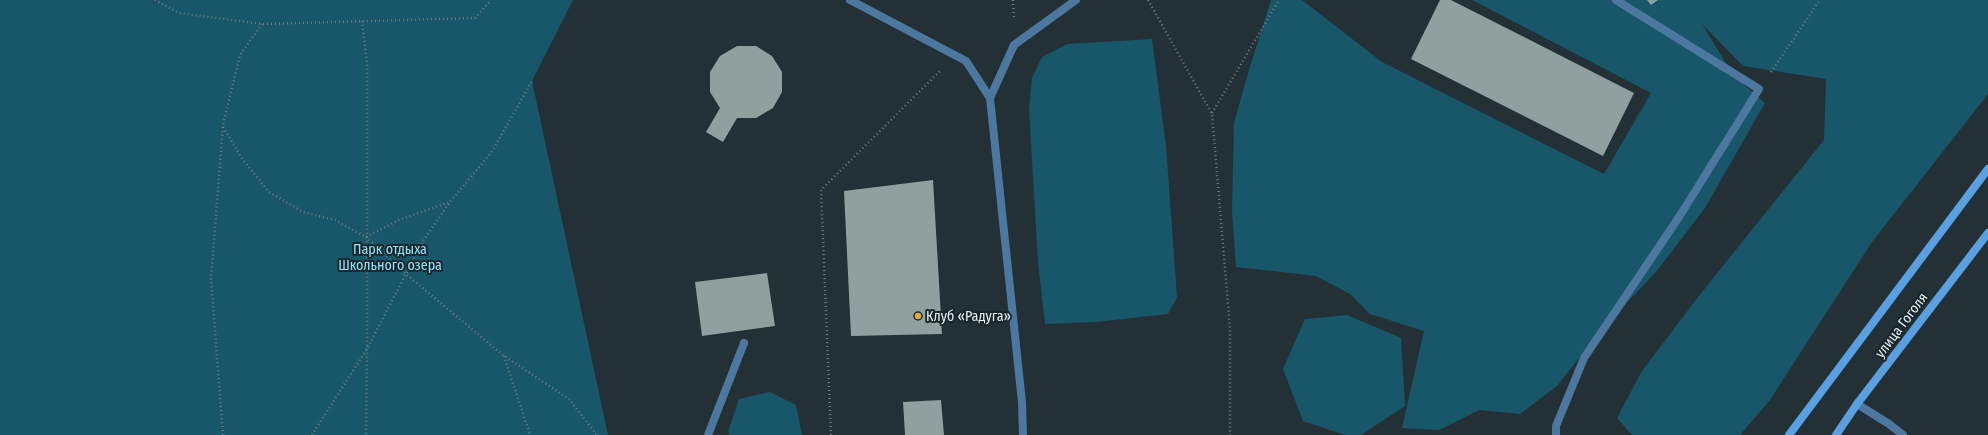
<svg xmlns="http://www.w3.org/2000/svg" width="1988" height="435" viewBox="0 0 1988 435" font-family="'Fira Sans Condensed',sans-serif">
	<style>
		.green { fill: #175769 }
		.building { fill: #8fa09f }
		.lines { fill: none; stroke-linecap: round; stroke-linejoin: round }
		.path { stroke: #707c80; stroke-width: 2.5; stroke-dasharray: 1 3; stroke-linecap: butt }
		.lane { stroke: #4c779f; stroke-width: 8 }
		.secondary { stroke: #58a0e0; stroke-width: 8 }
		.poi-dot { fill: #e2af34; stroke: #19262b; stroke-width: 1.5 }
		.labels { text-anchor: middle; stroke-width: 4; stroke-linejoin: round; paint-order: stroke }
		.park-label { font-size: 14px; fill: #92e4ff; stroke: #19262b }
		.poi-label { font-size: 14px; fill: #e8f1f4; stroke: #19262b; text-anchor: start }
		.street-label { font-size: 14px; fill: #e8f1f4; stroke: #19262b }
	</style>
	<rect width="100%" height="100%" fill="#233035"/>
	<g class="green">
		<path d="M0,0H573L532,81L608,435H0Z"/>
		<path d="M1271,0H1302L1382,62L1604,174L1651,93L1472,0H1988V94L1872,242L1770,400L1740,435H1632L1617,418L1642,371L1698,297L1824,140L1826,79L1743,66L1702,24L1734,76L1765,103L1705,208L1656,272L1601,330L1557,386L1520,414L1479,410L1439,430L1402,428L1424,331L1370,314L1350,294L1316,276L1236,267L1232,211L1234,123L1248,73Z"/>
		<path d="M1152,39L1166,146L1177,297L1168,314L1096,322L1045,324L1038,262L1029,109L1032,78L1042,57L1067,44Z"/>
		<path d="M1347,315L1401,338L1405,406L1361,435H1345L1303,421L1283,369L1305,319Z"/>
		<path d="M770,392L796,405L802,435H730L728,432L739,399Z"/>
	</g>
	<g class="building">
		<path d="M1440,0H1451L1634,93L1603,156L1411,59Z"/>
		<path d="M1647,0H1658L1651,5Z"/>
		<path d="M737,46H756L772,56L782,72V92L773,108L756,118H737L723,142L706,132L720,108L710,92V72L720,56Z"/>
		<path d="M933,180L942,334L851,336L844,191Z"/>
		<path d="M767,273L775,326L702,336L695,282Z"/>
		<path d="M941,400L944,435H905L903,402Z"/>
	</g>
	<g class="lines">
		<g class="path">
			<path d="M155,0L179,13L262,24L475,18L491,0"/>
			<path d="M1013,0L1014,19"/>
			<path d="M1148,0L1212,114L1230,328V435"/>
			<path d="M362,21L367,63V349L366,435"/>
			<path d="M1771,72L1820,0"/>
			<path d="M1212,113L1279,0"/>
			<path d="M223,127L243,160L269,192L303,212L335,220L366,237L401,219L450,202"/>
			<path d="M366,237L406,274L504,356L569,399L597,435"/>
			<path d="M504,356L530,435"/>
			<path d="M223,435L211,279L223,125L240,55L262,24"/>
			<path d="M312,435L367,349L423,241L450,202L491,153L532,81"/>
			<path d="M831,435L821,190L940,71"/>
		</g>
		<g class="lane">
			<path d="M850,0L966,61L990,98"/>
			<path d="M1857,404L1889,424L1903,435"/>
			<path d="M708,435L744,343"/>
			<path d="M1023,435L1022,402L990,98L1014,45L1076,0"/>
			<path d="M1556,435V426L1584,358L1679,217L1759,89L1616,0"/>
		</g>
		<g class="secondary">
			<path d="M1789,435L1988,169"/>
			<path d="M1836,435L1857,404L1988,233"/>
		</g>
	</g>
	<circle class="poi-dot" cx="918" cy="316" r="4"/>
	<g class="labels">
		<g class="park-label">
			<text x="390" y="254">Парк отдыха<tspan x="390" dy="16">Школьного озера</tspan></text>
		</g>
		<g class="poi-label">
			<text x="926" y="321">Клуб «Радуга»</text>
		</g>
		<g class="street-label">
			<text transform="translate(1901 325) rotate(-53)" y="5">улица Гоголя</text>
		</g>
	</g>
</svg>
